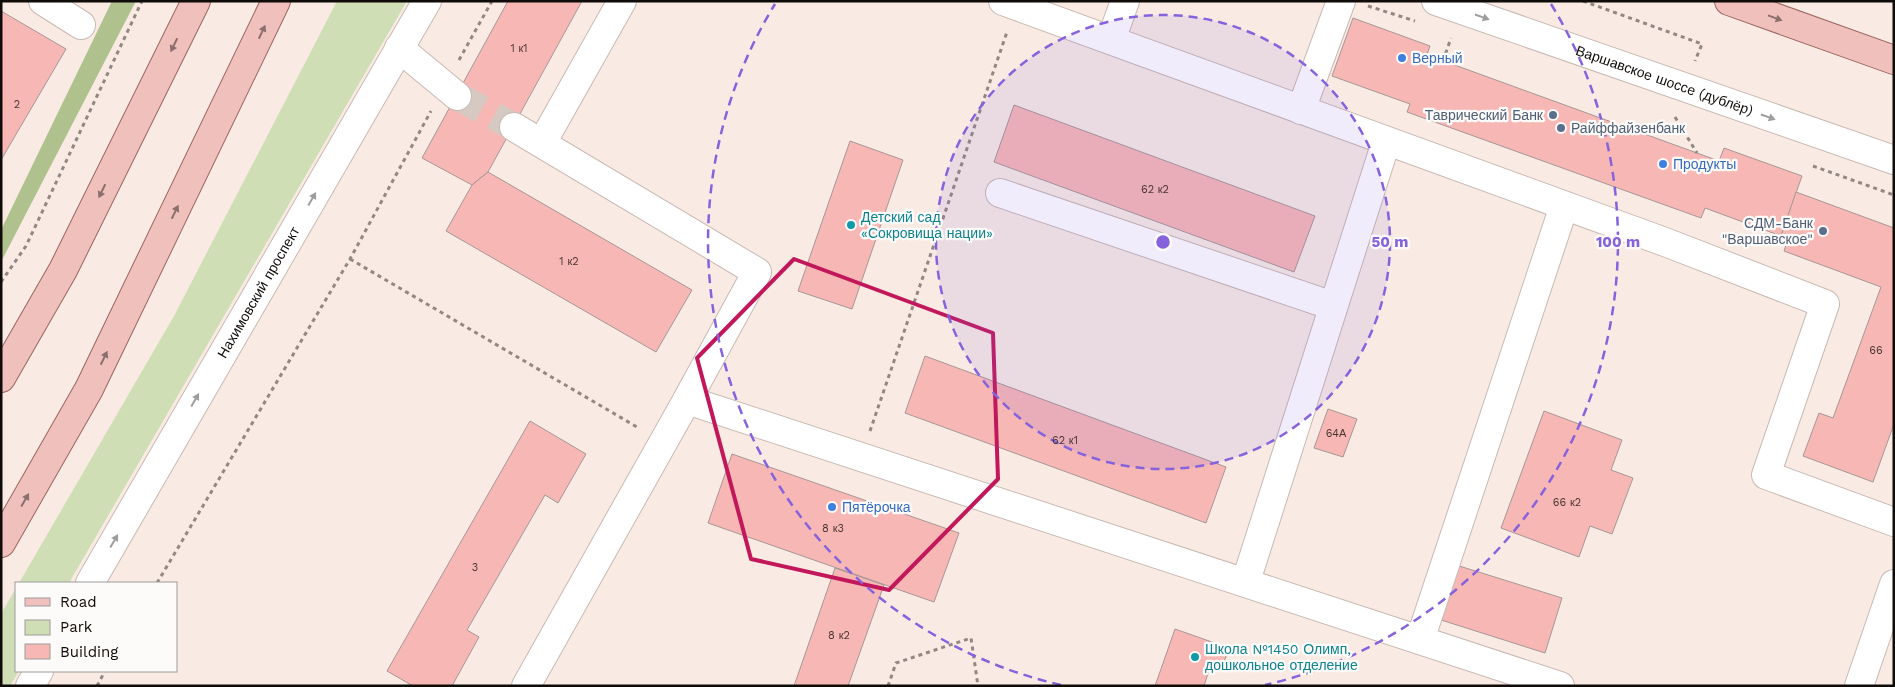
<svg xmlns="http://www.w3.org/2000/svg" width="1895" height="687" viewBox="0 0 1895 687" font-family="'Work Sans',sans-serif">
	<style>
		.green { fill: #d0deb6 }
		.forest { fill: #afc28d }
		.building { fill: #f7b8b5; stroke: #a69695 }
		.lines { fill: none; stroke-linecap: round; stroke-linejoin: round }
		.minor-tunnel { stroke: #d6c9c2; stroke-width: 28; stroke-dasharray: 28 14; stroke-linecap: butt }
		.minor-casing { stroke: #c8bab3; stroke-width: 30 }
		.major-casing { stroke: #9b6561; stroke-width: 30 }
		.path { stroke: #928883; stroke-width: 3; stroke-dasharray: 4 4; stroke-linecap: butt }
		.minor { stroke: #fff; stroke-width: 28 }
		.major { stroke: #f0c0bd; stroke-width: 28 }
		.oneway { fill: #9f9d9c }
		.oneway2 { fill: #8b6f6c }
		.marked { fill: none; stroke: #c2185b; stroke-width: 4; stroke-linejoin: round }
		.ring { fill: none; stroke: #8662dd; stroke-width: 2.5; stroke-dasharray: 9 6 }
		.shop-dot { fill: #3f7fe0; stroke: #fdfbf9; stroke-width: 2 }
		.service-dot { fill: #5c6f8a; stroke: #fdfbf9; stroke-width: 2 }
		.culture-dot { fill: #0f9aa8; stroke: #fdfbf9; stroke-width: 2 }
		.labels { text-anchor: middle; stroke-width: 4.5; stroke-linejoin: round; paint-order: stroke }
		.number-label { font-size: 11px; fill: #493633 }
		.shop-label { font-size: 14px; fill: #366cbe; stroke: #fdfbf9; text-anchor: start }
		.street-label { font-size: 14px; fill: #0f0b08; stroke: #fdfbf9 }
		.service-label { font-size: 14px; fill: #4e5e75; stroke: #fdfbf9; text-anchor: end }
		.culture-label { font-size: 14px; fill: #0d838f; stroke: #fdfbf9; text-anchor: start }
		.centre { fill: #8662dd; stroke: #fdfbf9; stroke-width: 2.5 }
		.ring-label { font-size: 15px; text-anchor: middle; font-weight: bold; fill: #8662dd; stroke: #fdfbf9; stroke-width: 4.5; stroke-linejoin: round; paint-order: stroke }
	</style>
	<rect width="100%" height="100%" fill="#f9ebe3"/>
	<g class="green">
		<path d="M337,1H407L69,583H19L174,316Z"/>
		<path d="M16,588V671H19L10,686H1V614Z"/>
	</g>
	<path class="forest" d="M112,1H136L1,262V230Z"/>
	<g class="building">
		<path d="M508,1H582L488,172L472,185L422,158Z"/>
		<path d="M1,11L66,49L1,160Z"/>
		<path d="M1353,18L1430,46L1427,55L1719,161L1724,148L1802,176L1781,236L1705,208L1701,218L1407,112L1410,104L1332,76Z"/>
		<path d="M1014,105L1315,216L1294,272L994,162Z"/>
		<path d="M850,141L903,160L852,309L798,291Z"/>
		<path d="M488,172L692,290L656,352L446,231L472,185Z"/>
		<path d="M1796,192L1894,228V424L1873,482L1803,456L1819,413L1833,418L1881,287L1784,251L1789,237L1781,236Z"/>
		<path d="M925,356L1226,467L1206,523L905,413Z"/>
		<path d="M1328,409L1357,419L1343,457L1314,448Z"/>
		<path d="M1544,411L1622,440L1611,470L1633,478L1612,534L1590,526L1579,557L1501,528Z"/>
		<path d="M530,421L586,454L558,503L545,495L467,630L479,637L452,686H413L387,671Z"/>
		<path d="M732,454L959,533L934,602L708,523Z"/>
		<path d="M1456,565L1562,598L1545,653L1438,619Z"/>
		<path d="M835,568L884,585L848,686H794Z"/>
		<path d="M1175,629L1229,648L1221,671L1210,667L1204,686H1155Z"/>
	</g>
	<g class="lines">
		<path class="minor-tunnel" d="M457,96L514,127"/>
		<g class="minor-casing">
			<g id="minor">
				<path d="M43,1L81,25"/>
				<path d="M1003,1L1665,242L1825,304L1766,475L1894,522"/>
				<path id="s1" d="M1436,1L1894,160"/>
				<path d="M1111,40L1125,1"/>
				<path d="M399,48L457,96"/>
				<path d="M1301,110L1341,1"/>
				<path d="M514,127L757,272L687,400L1560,686"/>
				<path d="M542,143L622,1"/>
				<path d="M1000,193L1333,306"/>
				<path d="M1246,581L1386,142"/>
				<path id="s2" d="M90,583L427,1"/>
				<path d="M1420,640L1564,206"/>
				<path d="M30,686L39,671"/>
				<path d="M526,686L687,400"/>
				<path d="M1859,686L1894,584"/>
			</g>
		</g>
		<g class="major-casing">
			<g id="major">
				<path d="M1729,1L1894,60"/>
				<path d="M1,378L63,270L196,1"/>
				<path d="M1,543L89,389L276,1"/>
			</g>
		</g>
		<g class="path">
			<path d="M1583,1L1702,44L1695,61"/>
			<path d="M1368,6L1415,21"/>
			<path d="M459,60L492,1"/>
			<path d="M1443,61L1451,38"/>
			<path d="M1675,117L1697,153"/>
			<path d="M1813,166L1894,195"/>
			<path d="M350,259L637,427"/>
			<path d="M1,282L26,246L142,1"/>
			<path d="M870,431L1007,32"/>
			<path d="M157,583L350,259L431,111"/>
			<path d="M97,686L105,671"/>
			<path d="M888,686L896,663L971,638L978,686"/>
		</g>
		<use href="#minor" class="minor"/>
		<use href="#major" class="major"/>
	</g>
	<defs><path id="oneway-solid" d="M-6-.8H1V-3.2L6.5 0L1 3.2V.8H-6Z" transform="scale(1.25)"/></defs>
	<g class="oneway">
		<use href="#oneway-solid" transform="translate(1482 17) rotate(19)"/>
		<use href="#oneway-solid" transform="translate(1768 117) rotate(19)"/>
		<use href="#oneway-solid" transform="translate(312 199) rotate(-60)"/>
		<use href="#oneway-solid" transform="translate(195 400) rotate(-60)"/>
		<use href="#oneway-solid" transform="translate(114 541) rotate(-60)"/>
	</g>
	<g class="oneway2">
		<use href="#oneway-solid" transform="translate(1775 18) rotate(20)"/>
		<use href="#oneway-solid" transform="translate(262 32) rotate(-65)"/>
		<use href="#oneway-solid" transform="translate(174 45) rotate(116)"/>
		<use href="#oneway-solid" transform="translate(102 191) rotate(116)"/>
		<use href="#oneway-solid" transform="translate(175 212) rotate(-64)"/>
		<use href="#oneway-solid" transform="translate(104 358) rotate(-64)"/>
		<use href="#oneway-solid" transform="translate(25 500) rotate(-60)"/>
	</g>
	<path class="marked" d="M794,259L993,333L998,479L889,590L751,559L697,358Z"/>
	<circle cx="1163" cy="242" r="227" fill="#8662dd" fill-opacity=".12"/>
	<g class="ring">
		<circle cx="1163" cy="242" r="227"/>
		<path d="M1061 685A455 455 0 0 1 775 4M1551 4A455 455 0 0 1 1265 685"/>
	</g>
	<g class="shop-dot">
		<circle cx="1402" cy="58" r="5"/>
		<circle cx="1663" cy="164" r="5"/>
		<circle cx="832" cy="507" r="5"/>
	</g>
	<g class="service-dot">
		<circle cx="1553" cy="115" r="5"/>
		<circle cx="1561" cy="128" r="5"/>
		<circle cx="1823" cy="231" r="5"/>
	</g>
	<g class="culture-dot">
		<circle cx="851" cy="225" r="5"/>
		<circle cx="1195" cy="657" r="5"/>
	</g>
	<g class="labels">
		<g class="number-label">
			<text x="519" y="52">1 к1</text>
			<text x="17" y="108">2</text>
			<text x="1155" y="193">62 к2</text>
			<text x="569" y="265">1 к2</text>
			<text x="1876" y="354">66</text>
			<text x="1336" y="437">64А</text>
			<text x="1065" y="444">62 к1</text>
			<text x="1567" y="506">66 к2</text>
			<text x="833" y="532">8 к3</text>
			<text x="475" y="571">3</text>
			<text x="839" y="639">8 к2</text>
		</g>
		<g class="shop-label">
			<text x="1412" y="63">Верный</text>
			<text x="1673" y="169">Продукты</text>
			<text x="842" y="512">Пятёрочка</text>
		</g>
		<g class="street-label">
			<text dy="5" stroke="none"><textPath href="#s1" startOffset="242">Варшавское шоссе (дублёр)</textPath></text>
			<text dy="5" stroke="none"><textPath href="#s2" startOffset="336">Нахимовский проспект</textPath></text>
		</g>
		<g class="service-label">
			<text x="1543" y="120">Таврический Банк</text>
			<text x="1571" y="133" text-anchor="start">Райффайзенбанк</text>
			<text x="1813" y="228">СДМ-Банк<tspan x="1813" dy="16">"Варшавское"</tspan></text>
		</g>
		<g class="culture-label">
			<text x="861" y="222">Детский сад<tspan x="861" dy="16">«Сокровища нации»</tspan></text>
			<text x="1205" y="654">Школа №1450 Олимп,<tspan x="1205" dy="16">дошкольное отделение</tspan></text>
		</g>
	</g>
	<circle cx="1163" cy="242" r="8" class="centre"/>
	<g class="ring-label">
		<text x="1390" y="247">50 m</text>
		<text x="1618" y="247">100 m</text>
	</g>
	<rect width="1895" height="687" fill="none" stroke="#0f0b08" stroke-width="5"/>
	<rect x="15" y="582" width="162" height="90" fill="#fdfbf9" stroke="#9e9b99"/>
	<rect x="25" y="598" width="25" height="8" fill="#f0c0bd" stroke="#9e9b99"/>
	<text x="60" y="607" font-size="15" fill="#0f0b08">Road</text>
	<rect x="25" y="620" width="25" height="15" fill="#d0deb6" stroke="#9e9b99"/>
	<text x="60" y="632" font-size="15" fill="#0f0b08">Park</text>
	<rect x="25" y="644" width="25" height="15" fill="#f7b8b5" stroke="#9e9b99"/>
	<text x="60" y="657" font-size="15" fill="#0f0b08">Building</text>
</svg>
